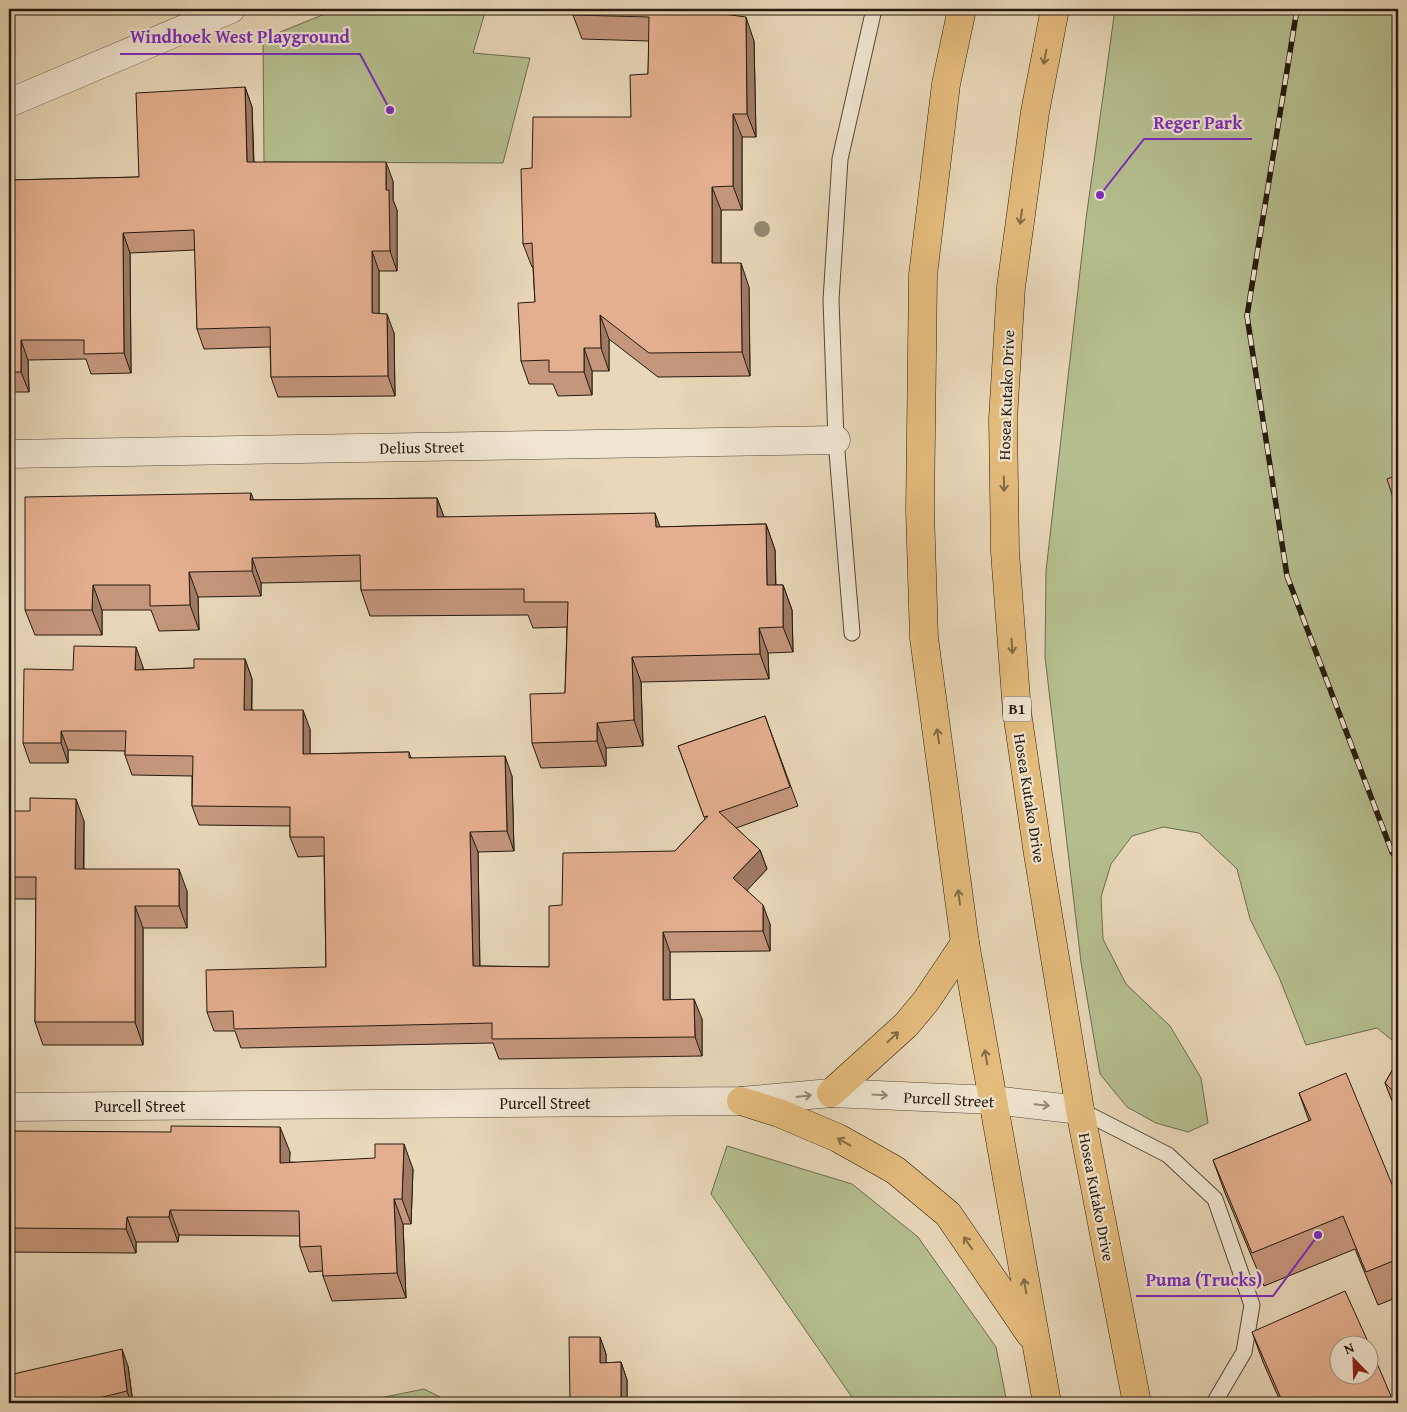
<svg xmlns="http://www.w3.org/2000/svg" width="1407" height="1412" viewBox="0 0 1407 1412" font-family="'Gentium Book Plus',serif">
	<style>
		.green { fill: #b5be8f; stroke: #6c6c4e }
		.lines { fill: none; stroke-linecap: round; stroke-linejoin: round }
		.lane-casing { stroke: #554938; stroke-width: 17 }
		.street-casing { stroke: #554938; stroke-width: 29 }
		.primary-casing { stroke: #241a0e; stroke-width: 29 }
		.lane { stroke: #f0e5d1; stroke-width: 15 }
		.street { stroke: #f0e5d1; stroke-width: 28 }
		.primary { stroke: #e4bc7c; stroke-width: 28 }
		.rail-casing { stroke: #241a0e; stroke-width: 5.5 }
		.rail { stroke: #f0e5d1; stroke-width: 4; stroke-dasharray: 11; stroke-linecap: butt }
		.tree { fill: #948a70 }
		.wall { fill: #c4967c; stroke: #241a0e }
		.shaded-wall { fill: #a07a65; stroke: #241a0e }
		.building { fill: #e4af90; stroke: #241a0e }
		.oneway { stroke: #846b45 }
		.oneway2 { stroke: #948a79 }
		.labels { text-anchor: middle; stroke-width: 4.5; stroke-linejoin: round; paint-order: stroke }
		.shield { fill: #f0e5d1; stroke: #615748; stroke-width: 1 }
		.shield-label { font-size: 15px; font-weight: bold; fill: #241a0e }
		.street-label { font-size: 16px; fill: #241a0e; stroke: #f0e5d1 }
		.leader { fill: none; stroke: #7b2cbf; stroke-width: 2 }
		.callout-dot { fill: #7b2cbf; stroke: #f0e5d1; stroke-width: 2 }
		.callout-label { font-size: 18px; text-anchor: middle; font-weight: bold; fill: #7b2cbf; stroke: #f0e5d1; stroke-width: 4.5; stroke-linejoin: round; paint-order: stroke }
	</style>
	<rect width="100%" height="100%" fill="#e8d7b8"/>
	<filter id="stains"><feTurbulence type="fractalNoise" baseFrequency=".004" numOctaves="4"/><feColorMatrix values="0 0 0 0 .2 0 0 0 0 .09 0 0 0 0 .02 0 0 0 .5 -.17"/></filter>
	<radialGradient id="worn" r=".72"><stop offset=".6" stop-color="#630" stop-opacity="0"/><stop offset="1" stop-color="#630" stop-opacity=".3"/></radialGradient>
	<g class="green">
		<path d="M337,9H486L473,53L530,58L503,163L264,162L263,39Z"/>
		<path d="M1115,9H1398V1045L1377,1028L1306,1045L1279,977L1250,919L1237,869L1199,833L1163,827L1132,836L1111,864L1101,897L1103,939L1126,984L1170,1026L1201,1078L1208,1123L1188,1132L1156,1123L1127,1107L1100,1074L1081,962L1045,657L1046,571L1086,219Z"/>
		<path d="M727,1146L852,1184L918,1237L996,1347L1007,1403H856L711,1194Z"/>
		<path d="M424,1389L452,1403H355Z"/>
	</g>
	<g class="lines">
		<g class="lane-casing">
			<g id="lane">
				<path d="M852,633L836,440L831,300L840,159L874,9"/>
				<path d="M1080,1110L1168,1155L1215,1199L1252,1305L1244,1352L1214,1403"/>
			</g>
		</g>
		<g class="street-casing">
			<g id="street">
				<path d="M9,103L231,9"/>
				<path d="M9,454L836,440"/>
				<path d="M9,1107L741,1101L831,1093L993,1100L1080,1110"/>
			</g>
		</g>
		<g class="primary-casing">
			<g id="primary">
				<path d="M962,9L946,84L923,275L920,511L924,638L965,943L1047,1403"/>
				<path d="M1055,9L1035,112L1011,287L1003,419L1005,552L1017,712L1038,854L1080,1110L1137,1403"/>
				<path d="M831,1093L906,1025L926,1001L965,943"/>
				<path d="M741,1101L779,1113L838,1138L895,1170L948,1214L1030,1334"/>
			</g>
		</g>
		<use href="#lane" class="lane"/>
		<use href="#street" class="street"/>
		<use href="#primary" class="primary"/>
		<g class="rail-casing">
			<path id="rail" d="M1297,9L1247,316L1287,576L1392,852L1398,860"/>
		</g>
		<use href="#rail" class="rail"/>
	</g>
	<circle class="tree" cx="762" cy="229" r="8"/>
	<g class="wall">
		<path d="M9,9H27L9,17L13,30L9,32Z"/>
		<path d="M573,9H733V15L754,41L756,137H742V210H721V263L749,287L750,376L658,377L609,339V371H592V395L558,396L553,384H529L521,361L535,302L533,267H532L523,244L532,168L631,117L648,74L649,41L582,39L573,15Z"/>
		<path d="M245,87L252,107L254,162L393,181V200L397,210V271H379V314L394,333L395,396L278,397L271,377L270,347L204,349L197,329L195,250L130,253L131,373L91,374L86,359L28,360L29,392H9V180L139,177Z"/>
		<path d="M251,493L253,500L437,498L444,517L660,527L766,524L775,550L776,585H783L792,610L793,652L768,653L769,679L641,682L643,746L606,748V766L541,768L532,743L565,693L567,627L533,628L528,615L370,616L361,590V581L261,583V596L198,597L199,630L159,631L151,610H102V635H35L25,610Z"/>
		<path d="M245,659L252,679V710L310,729V754L409,752L411,758L512,776L514,851L478,852L480,966L549,967L562,905L675,851L705,819L678,746L765,716L798,806L736,828L760,850L767,869L747,890L770,924V951L670,952V1000L702,1019V1056L499,1059L493,1043L241,1048L235,1031H214L207,1012L326,967L324,856L298,857L290,837V826L199,825L192,806V776L132,775L125,755V751L68,750V763H30L23,743L73,670L143,667V670L194,668Z"/>
		<path d="M9,811L84,821V869L187,891V928H143V1045H43L35,1022L36,899H14L9,885Z"/>
		<path d="M1398,1060V1107L1392,1101L1385,1083Z"/>
		<path d="M1299,1093L1396,1194H1398V1297L1378,1305L1355,1249L1264,1286L1225,1193L1213,1160L1309,1121Z"/>
		<path d="M9,1131L290,1152L289,1162L413,1169L411,1224H403L406,1298L332,1301L323,1276V1271L309,1272L300,1247V1236L179,1235L178,1242H136V1253L9,1252Z"/>
		<path d="M1252,1332L1394,1403H1281L1263,1362Z"/>
		<path d="M600,1337L606,1354V1363L621,1362L627,1380V1403H571L570,1401Z"/>
		<path d="M128,1366L133,1403H9Z"/>
	</g>
	<g class="shaded-wall">
		<path d="M723,9H733L732,37L723,14Z"/>
		<path d="M746,17L754,41L756,137L747,114Z"/>
		<path d="M245,87L252,107L254,182L247,162Z"/>
		<path d="M733,114L742,137V210L733,186Z"/>
		<path d="M386,162L393,181V200L397,210V271L390,251L386,190Z"/>
		<path d="M712,187L721,210V287L712,263Z"/>
		<path d="M123,233L130,253L131,373L124,353Z"/>
		<path d="M372,251L379,271V333L372,313Z"/>
		<path d="M741,263L749,287L750,376L742,352Z"/>
		<path d="M387,314L394,333L395,396L388,376Z"/>
		<path d="M600,315L609,339V371L601,348Z"/>
		<path d="M21,340L28,360L29,392L21,372Z"/>
		<path d="M584,348L592,371V395L584,372Z"/>
		<path d="M251,493L260,518L250,500Z"/>
		<path d="M437,498L446,523L437,517Z"/>
		<path d="M655,513L664,538L656,527Z"/>
		<path d="M766,524L775,550L776,610L767,585Z"/>
		<path d="M252,558L261,583V596L252,571Z"/>
		<path d="M189,572L198,597L199,630L190,605Z"/>
		<path d="M93,585L102,610V635L92,610Z"/>
		<path d="M783,585L792,610L793,652L783,627Z"/>
		<path d="M759,628L768,653L769,679L760,654Z"/>
		<path d="M136,647L143,667L142,690L135,670Z"/>
		<path d="M632,657L641,682L643,746L634,720Z"/>
		<path d="M245,659L252,679L251,729L244,710Z"/>
		<path d="M303,710L310,729V774L303,754Z"/>
		<path d="M597,723L606,748V766L597,741Z"/>
		<path d="M61,731L68,750V763L61,743Z"/>
		<path d="M505,756L512,776L514,851L507,831Z"/>
		<path d="M76,799L84,821L83,891L75,869Z"/>
		<path d="M470,832L478,852L480,986L473,966Z"/>
		<path d="M760,850L767,869L740,898L733,878Z"/>
		<path d="M179,869L187,891V928L179,906Z"/>
		<path d="M763,905L770,924V951L763,931Z"/>
		<path d="M135,906L143,928V1045L135,1022Z"/>
		<path d="M663,932L670,952V1019L663,1000Z"/>
		<path d="M694,999L702,1019V1056L695,1037Z"/>
		<path d="M280,1127L290,1152L289,1188L280,1163Z"/>
		<path d="M404,1144L413,1169L411,1224L402,1199Z"/>
		<path d="M394,1199L403,1224L406,1298L397,1273Z"/>
		<path d="M170,1210L179,1235L178,1242L169,1217Z"/>
		<path d="M127,1217L136,1242V1253L126,1229Z"/>
		<path d="M600,1337L606,1354V1380L600,1363Z"/>
		<path d="M122,1349L128,1366L133,1403H131L127,1391Z"/>
		<path d="M621,1362L627,1380V1403H622L621,1400Z"/>
	</g>
	<g class="building">
		<path d="M573,9H723V14L746,17L747,114H733V186L712,187V263H741L742,352L649,353L600,315L601,348H584V372H549V360L521,361L518,303L535,302L532,243L523,244L521,169L532,168L533,117H631L630,75L648,74L649,17L573,15Z"/>
		<path d="M245,87L247,162H386V190H389L390,251H372V313L387,314L388,376L271,377L270,327L197,329L194,230L123,233L124,353L84,354V340H21V372H9V180L139,177L136,93Z"/>
		<path d="M1398,475V513L1387,479Z"/>
		<path d="M251,493L250,500L437,498V517L655,513L656,527L766,524L767,585H783V627L759,628L760,654L632,657L634,720L597,723V741L532,743L530,694L565,693L568,602H524V589L361,590L360,555L252,558V571L189,572L190,605L150,606V585H93L92,610H25V497Z"/>
		<path d="M74,646L136,647L135,670L194,668V659H245L244,710H303V754L409,752V758L505,756L507,831L470,832L473,966L549,967V906L562,905L563,853L675,851L708,816L704,817L678,746L765,716L790,787L719,812L760,850L733,878L763,905V931L663,932V1000L694,999L695,1037L492,1039V1023L234,1029L233,1011L207,1012L206,970L326,967L324,837H290V807L192,806L193,756L125,755L126,731H61V743H23L24,669L73,670Z"/>
		<path d="M30,798L76,799L75,869H179V906H135V1022H35L36,877H9V811H30Z"/>
		<path d="M1398,1060V1096L1385,1083Z"/>
		<path d="M1346,1073L1396,1194H1398V1259L1366,1272L1343,1216L1252,1253L1213,1160L1311,1120L1299,1093Z"/>
		<path d="M171,1126L280,1127V1163L375,1158V1144H404L402,1199H394L397,1273L323,1276L321,1246L300,1247L299,1211L170,1210L169,1217H127L126,1229L9,1228V1131L171,1132Z"/>
		<path d="M1345,1291L1369,1344H1340V1374H1370V1347L1394,1403H1283L1252,1332Z"/>
		<path d="M569,1337H600V1363L621,1362V1400L570,1401Z"/>
		<path d="M122,1349L127,1391L79,1403H9V1375Z"/>
	</g>
	<defs><path id="oneway-shaft" d="M-6 0H5M1.5-3L5.5 0L1.5 3" fill="none" stroke-width="1.6" stroke-linecap="round" stroke-linejoin="round" transform="scale(1.25)"/></defs>
	<g class="oneway">
		<use href="#oneway-shaft" transform="translate(1045 57) rotate(101)"/>
		<use href="#oneway-shaft" transform="translate(1021 217) rotate(98)"/>
		<use href="#oneway-shaft" transform="translate(1004 484) rotate(89)"/>
		<use href="#oneway-shaft" transform="translate(1012 646) rotate(86)"/>
		<use href="#oneway-shaft" transform="translate(938 736) rotate(-98)"/>
		<use href="#oneway-shaft" transform="translate(959 897) rotate(-98)"/>
		<use href="#oneway-shaft" transform="translate(893 1037) rotate(-43)"/>
		<use href="#oneway-shaft" transform="translate(986 1057) rotate(-100)"/>
		<use href="#oneway-shaft" transform="translate(844 1142) rotate(-151)"/>
		<use href="#oneway-shaft" transform="translate(968 1243) rotate(-124)"/>
		<use href="#oneway-shaft" transform="translate(1025 1286) rotate(-100)"/>
	</g>
	<g class="oneway2">
		<use href="#oneway-shaft" transform="translate(880 1095) rotate(3)"/>
		<use href="#oneway-shaft" transform="translate(804 1096) rotate(-7)"/>
		<use href="#oneway-shaft" transform="translate(1042 1105) rotate(6)"/>
	</g>
	<g class="labels">
		<rect class="shield" x="1003" y="696.5" width="28" height="25" rx="4"/>
		<g class="shield-label">
			<text x="1017" y="714">B1</text>
		</g>
		<g class="street-label">
			<text transform="translate(1006 395) rotate(-88)" y="6">Hosea Kutako Drive</text>
			<text transform="translate(422 447) rotate(-1)" y="6">Delius Street</text>
			<text transform="translate(1030 798) rotate(81)" y="6">Hosea Kutako Drive</text>
			<text transform="translate(949 1099) rotate(3)" y="6">Purcell Street</text>
			<text x="545" y="1109">Purcell Street</text>
			<text x="140" y="1112">Purcell Street</text>
			<text transform="translate(1097 1197) rotate(79)" y="6">Hosea Kutako Drive</text>
		</g>
	</g>
	<path class="leader" d="M390 110L360 54H120M1100 195L1144 139H1252M1318 1235L1273 1296H1136"/>
	<g class="callout-dot">
		<circle cx="390" cy="110" r="5"/>
		<circle cx="1100" cy="195" r="5"/>
		<circle cx="1318" cy="1235" r="5"/>
	</g>
	<g class="callout-label">
		<text x="240" y="43">Windhoek West Playground</text>
		<text x="1198" y="129">Reger Park</text>
		<text x="1204" y="1286">Puma (Trucks)</text>
	</g>
	<rect width="1407" height="1412" fill="none" stroke="#e8d7b8" stroke-width="30"/>
	<rect x="10" y="10" width="1387" height="1392" fill="none" stroke="#241a0e" stroke-width="2.5"/>
	<rect x="15" y="15" width="1377" height="1382" fill="none" stroke="#241a0e"/>
	<g transform="translate(1354 1360) rotate(337)"><circle r="24" fill="#f0e5d1" stroke="#9e9483"/>
	<path d="M0-4L9 19L0 12L-9 19Z" fill="#8f2418"/>
	<text y="-8" font-size="14" font-weight="bold" text-anchor="middle" fill="#241a0e">N</text>
	</g>
	<rect width="100%" height="100%" filter="url(#stains)"/>
	<rect width="100%" height="100%" fill="url(#worn)"/>
</svg>
